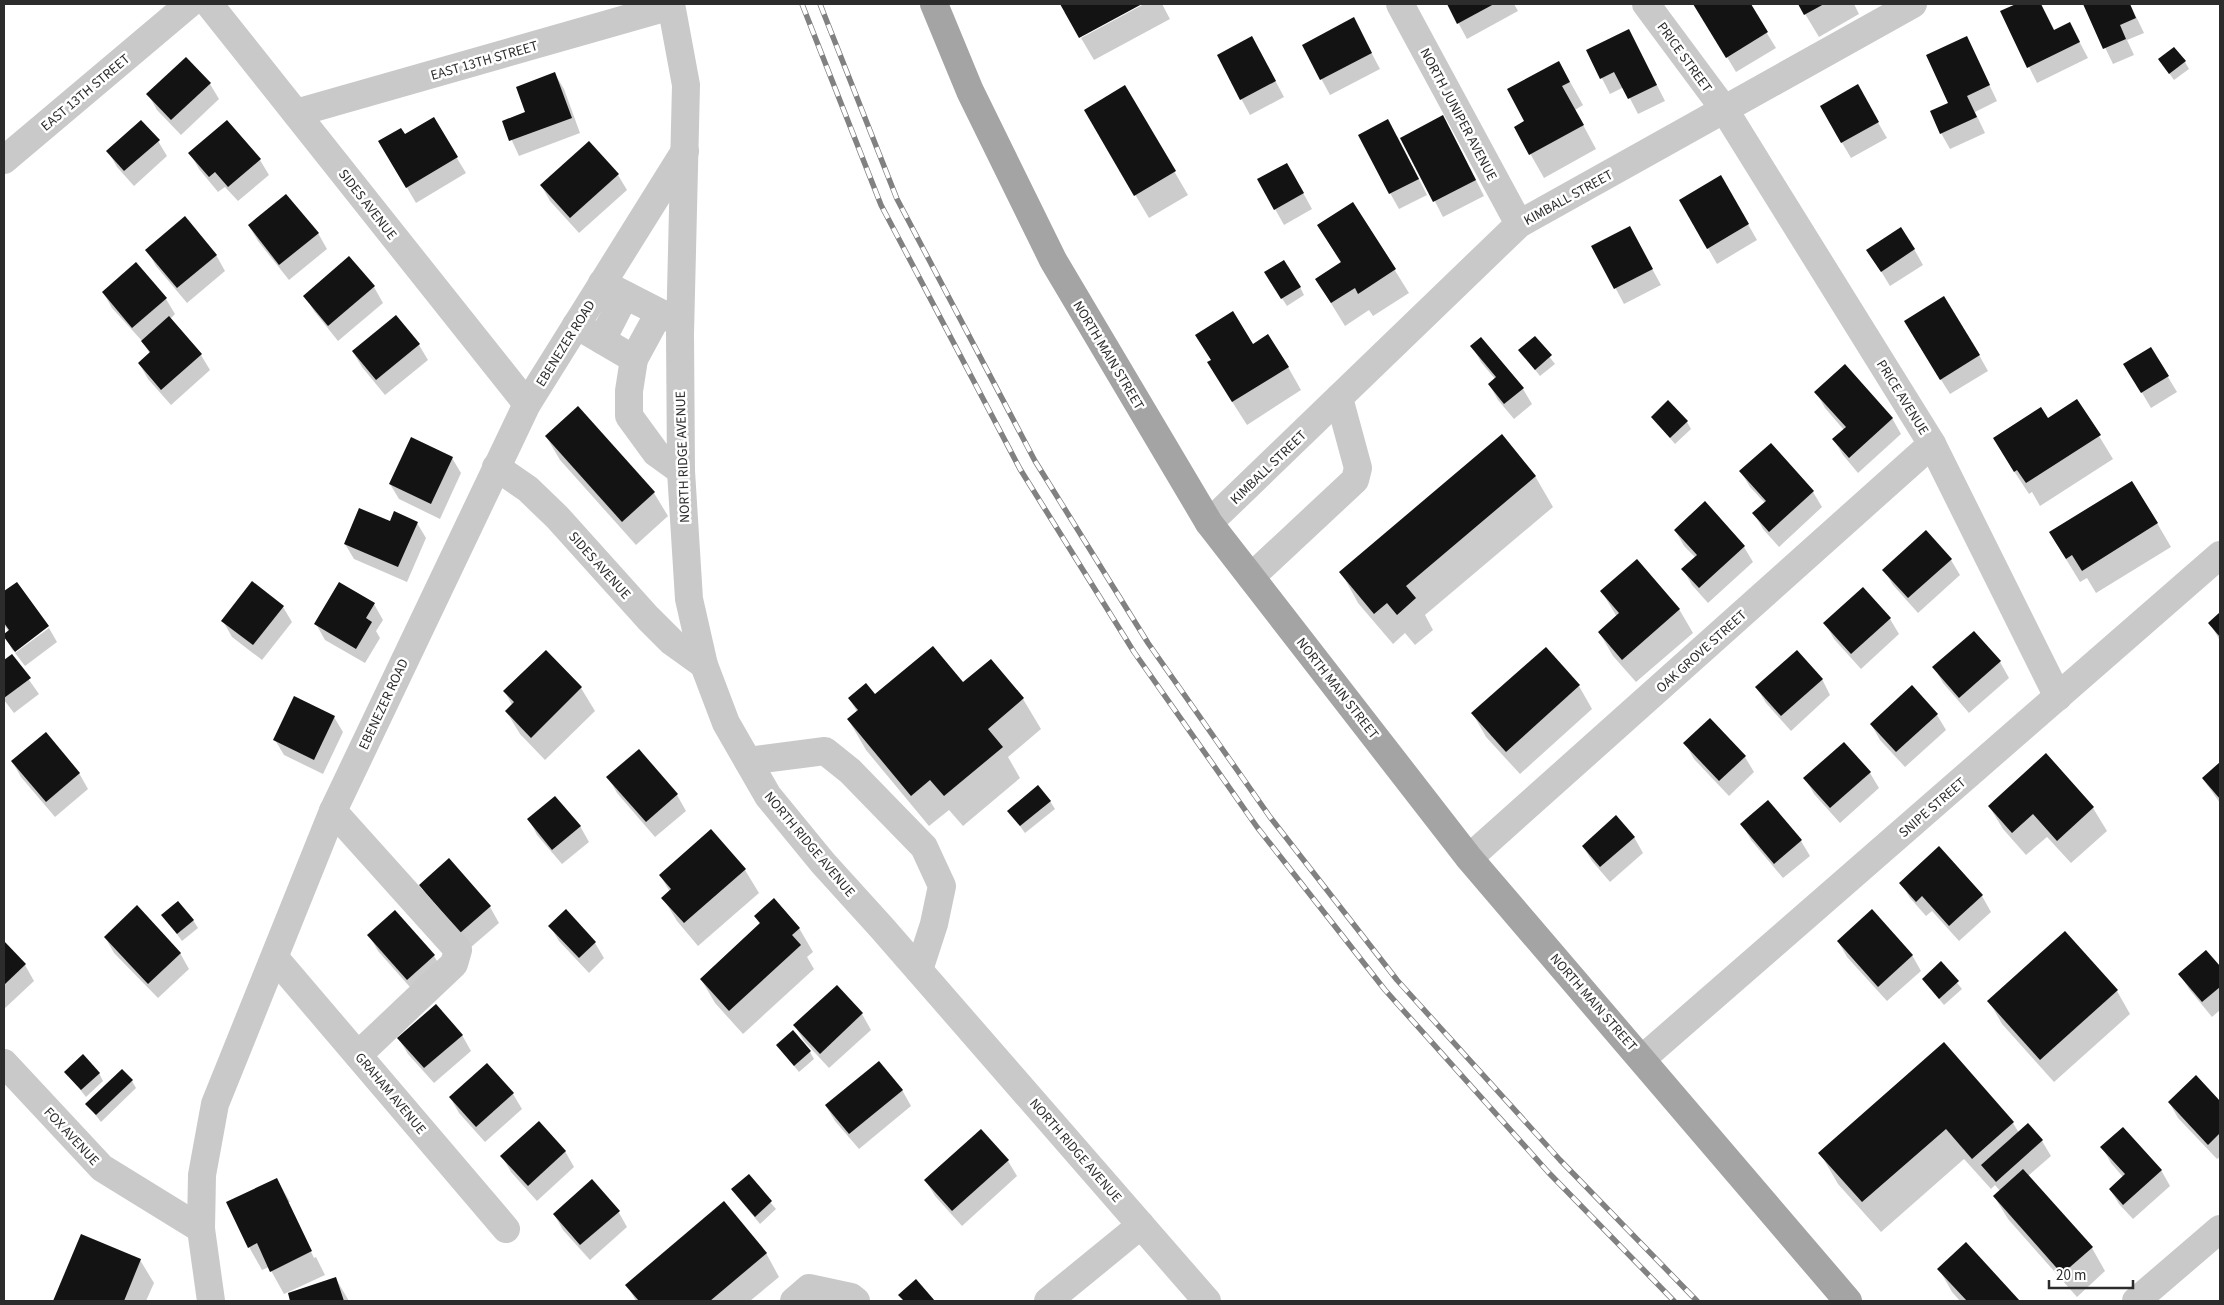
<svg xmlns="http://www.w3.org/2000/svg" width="2224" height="1305" viewBox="0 0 2224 1305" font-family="'Source Sans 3',sans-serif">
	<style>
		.shadow { fill: #0003 }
		.building { fill: #131313 }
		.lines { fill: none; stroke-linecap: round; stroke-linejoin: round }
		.minor { stroke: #c9c9c9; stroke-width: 28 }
		.major { stroke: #a4a4a4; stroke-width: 28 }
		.rail-casing { stroke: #818181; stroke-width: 5.5 }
		.rail { stroke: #fff; stroke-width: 4; stroke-dasharray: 11; stroke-linecap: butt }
		.labels { text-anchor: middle; stroke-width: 5; stroke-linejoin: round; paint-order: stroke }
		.street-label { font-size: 14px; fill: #2c2c2c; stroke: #fff }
	</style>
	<rect width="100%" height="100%" fill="#fff"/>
	<g class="shadow">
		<path d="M1062,4H1139L1080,36Z"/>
		<path d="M1144,4H1162L1170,19L1094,60L1081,38Z"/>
		<path d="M1448,4H1514L1518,11L1467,39Z"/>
		<path d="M1695,4H1749L1776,48L1736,72Z"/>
		<path d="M1799,4H1854L1859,14L1819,37Z"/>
		<path d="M2019,4H2040L2054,31L2070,24L2088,58L2037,83L2002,12Z"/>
		<path d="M2084,4H2130L2144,33L2127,40L2134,55L2113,64Z"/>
		<path d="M1362,35L1380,69L1330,95L1303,45Z"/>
		<path d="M1967,38L1997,101L1975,112L1985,133L1950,149L1941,133Z"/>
		<path d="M1637,46L1665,101L1638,114L1624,87L1610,94L1588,51Z"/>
		<path d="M1261,54L1284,97L1250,115L1218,56Z"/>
		<path d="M2159,59L2185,62L2189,69L2174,80Z"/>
		<path d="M1559,62L1583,105L1575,110L1596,149L1544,178L1515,127L1526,121Z"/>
		<path d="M555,74L564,89L580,133L519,156L503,121L526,112Z"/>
		<path d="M210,84L219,99L181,135L157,110L148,94Z"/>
		<path d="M1857,86L1887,138L1851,158L1821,107Z"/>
		<path d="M1125,87L1188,195L1149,218L1099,134Z"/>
		<path d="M433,119L466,173L416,203L380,142L405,136Z"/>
		<path d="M1452,133L1484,196L1443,217L1402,138Z"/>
		<path d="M1397,136L1427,195L1399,209L1390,193Z"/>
		<path d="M158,141L167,156L134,186L117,167L108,151Z"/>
		<path d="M190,153L260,160L269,175L238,201L225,187L218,192L199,169Z"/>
		<path d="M618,175L627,190L579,233L550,201L541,185Z"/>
		<path d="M1721,177L1757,240L1717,264L1680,200Z"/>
		<path d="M1296,180L1312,209L1284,225L1275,209Z"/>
		<path d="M1353,203L1409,293L1373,316L1369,310L1345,326L1316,279L1341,263L1318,225Z"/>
		<path d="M249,226L318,233L327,249L289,280L258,241Z"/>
		<path d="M1638,243L1661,285L1624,304L1593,246Z"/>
		<path d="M1914,249L1923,265L1890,286L1868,250Z"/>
		<path d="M147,250L216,255L225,271L187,303L156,266Z"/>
		<path d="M349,258L374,287L383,303L338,341L314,311L305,296Z"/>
		<path d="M136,264L166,299L175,314L170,319L201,355L210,370L171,405L148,379L139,363L150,354L143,342L112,308L103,292Z"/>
		<path d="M1270,280L1300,287L1304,295L1287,306Z"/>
		<path d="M1914,337L1979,355L1988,371L1950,394Z"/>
		<path d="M1535,338L1555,364L1540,376L1520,351Z"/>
		<path d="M1481,339L1523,389L1532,404L1514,419L1498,400L1489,384L1495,379L1481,362L1472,346Z"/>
		<path d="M419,345L428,360L385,395L362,367L353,352Z"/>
		<path d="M1253,346L1288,367L1301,390L1247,425L1222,386L1212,361Z"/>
		<path d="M2151,349L2177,392L2151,408L2125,364Z"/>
		<path d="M1816,392L1892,418L1901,434L1858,473L1843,455L1834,440L1844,430L1825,408Z"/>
		<path d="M578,408L654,493L668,516L636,545L560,460L546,436Z"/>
		<path d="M1652,417L1687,422L1691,429L1675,444Z"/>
		<path d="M2047,420L2099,436L2113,459L2040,506L2032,492L2029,494L2008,462Z"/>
		<path d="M1502,436L1535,476L1553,507L1425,615L1433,630L1415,645L1405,633L1393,644L1358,603L1341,572Z"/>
		<path d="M452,458L461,473L440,519L399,499L390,484Z"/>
		<path d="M1741,472L1813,492L1822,507L1779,547L1763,529L1754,513L1765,503L1750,487Z"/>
		<path d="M1705,503L1744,547L1753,562L1708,603L1692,585L1683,569L1696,558L1684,546L1675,530Z"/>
		<path d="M391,522L417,523L426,538L407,582L354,559L345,544Z"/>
		<path d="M2157,523L2171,547L2096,593L2087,578L2080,582L2050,533Z"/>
		<path d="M1951,560L1960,575L1918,613L1893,585L1884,570Z"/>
		<path d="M16,583L48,626L13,651L4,635L9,632L4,625V593Z"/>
		<path d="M1863,589L1890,619L1899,634L1861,669L1834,639L1825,623Z"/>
		<path d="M1602,592L1679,609L1693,633L1636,682L1613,656L1599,632L1617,617Z"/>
		<path d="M374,604L383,620L376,631L380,638L365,663L325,640L316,624Z"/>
		<path d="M283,607L292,622L262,660L232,637L223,621Z"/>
		<path d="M2220,614V641L2210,623Z"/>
		<path d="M49,628L57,642L25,666L15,653Z"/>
		<path d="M1974,633L2000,662L2009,678L1969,713L1943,683L1934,667Z"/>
		<path d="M546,651L581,688L595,711L545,760L520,734L506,711L512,705L505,692Z"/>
		<path d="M12,656L39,694L14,713L4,700V662Z"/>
		<path d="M991,660L1023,699L1041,729L1008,757L1020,778L963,826L949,810L929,826L866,750L848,719L857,712L849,698L963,683Z"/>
		<path d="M1822,679L1830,695L1791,731L1766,703L1757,688Z"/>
		<path d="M1579,686L1592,709L1520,774L1486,737L1473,714Z"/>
		<path d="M1912,687L1937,715L1946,730L1905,767L1880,740L1871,724Z"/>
		<path d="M334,717L343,732L323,774L284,755L275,740Z"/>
		<path d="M1685,743L1745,757L1754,772L1729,796L1694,759Z"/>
		<path d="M639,751L677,795L686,811L655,837L617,793L608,777Z"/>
		<path d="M12,761L79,773L88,789L55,817L21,777Z"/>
		<path d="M2220,763V803L2203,779Z"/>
		<path d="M1870,773L1879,788L1840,823L1814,794L1805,778Z"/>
		<path d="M1050,801L1055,809L1025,833L1009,811Z"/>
		<path d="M1989,806L2093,808L2107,831L2071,863L2047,837L2026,855L2003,829Z"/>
		<path d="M529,819L580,826L589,842L562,864L537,835Z"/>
		<path d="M1742,824L1801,841L1810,856L1783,878L1751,840Z"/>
		<path d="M711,831L745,870L759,893L698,946L677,921L663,898L670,892L660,875Z"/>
		<path d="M1634,837L1643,853L1610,882L1592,861L1583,846Z"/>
		<path d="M1939,848L1982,896L1991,912L1959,941L1932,911L1926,916L1910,898L1901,883Z"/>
		<path d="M449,860L490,907L499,923L470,948L429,900L420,885Z"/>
		<path d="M163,915L193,920L198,928L182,941Z"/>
		<path d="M756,917L799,928L813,952L807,957L814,969L743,1034L715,1003L701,979L760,925Z"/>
		<path d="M550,926L595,943L604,958L589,973L559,941Z"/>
		<path d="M369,935L434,956L443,971L417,995L378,951Z"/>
		<path d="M105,937L180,953L189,969L158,998L114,953Z"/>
		<path d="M1838,941L1912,955L1921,971L1887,1001L1847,957Z"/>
		<path d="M4,943L25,965L34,981L4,1009Z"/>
		<path d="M2206,951L2220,968V1010L2212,1017L2189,989L2180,974Z"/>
		<path d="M1941,963L1962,989L1944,1005L1923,979Z"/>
		<path d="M836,987L862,1014L871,1030L829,1068L804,1041L795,1026Z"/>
		<path d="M2117,991L2130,1014L2054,1082L2002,1024L1989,1001Z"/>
		<path d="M462,1035L471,1051L434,1083L408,1054L399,1039Z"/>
		<path d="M1944,1044L2013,1123L2019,1133L2042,1141L2051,1156L2028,1176L2092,1248L2105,1271L2077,1297L2008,1219L1994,1196L2000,1191L1995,1185L1991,1189L1964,1159L1881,1232L1838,1184L1820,1153Z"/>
		<path d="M777,1045L810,1052L814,1059L799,1072Z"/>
		<path d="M66,1072L99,1073L103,1081L86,1097Z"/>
		<path d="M2196,1077L2220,1103V1157L2217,1159L2178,1118L2169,1102Z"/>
		<path d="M132,1081L136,1088L101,1122L87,1104Z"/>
		<path d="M902,1090L911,1106L859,1149L835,1121L826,1106Z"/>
		<path d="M513,1094L522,1109L485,1142L459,1113L450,1097Z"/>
		<path d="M2102,1147L2161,1170L2170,1186L2133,1219L2119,1204L2110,1189L2123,1177L2111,1163Z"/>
		<path d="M565,1151L574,1167L537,1201L511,1172L502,1156Z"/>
		<path d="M1008,1161L1017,1176L962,1226L935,1196L926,1181Z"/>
		<path d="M748,1176L776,1209L760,1224L732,1190Z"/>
		<path d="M277,1179L290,1202H287L314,1258L316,1257L325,1275L284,1294L269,1267L262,1270L249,1247Z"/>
		<path d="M618,1211L627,1227L590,1260L563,1230L554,1214Z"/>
		<path d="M82,1236L140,1260L154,1283L146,1301H55Z"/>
		<path d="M1966,1244L2018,1301H1960L1952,1292L1939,1269Z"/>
		<path d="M766,1253L779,1277L750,1301H636L627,1285Z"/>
		<path d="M336,1279L349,1301H291L289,1294Z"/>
	</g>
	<g class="building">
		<path d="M1060,4H1142L1079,38Z"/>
		<path d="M1447,4H1494L1457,24Z"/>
		<path d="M1693,4H1751L1768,32L1726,58Z"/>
		<path d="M1798,4H1824L1804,15Z"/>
		<path d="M2016,4H2041L2054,30L2070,22L2080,42L2027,68L2000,11Z"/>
		<path d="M2083,4H2130L2136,18L2120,25L2126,39L2103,49Z"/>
		<path d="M1354,17L1372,53L1320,80L1302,45Z"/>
		<path d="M1629,29L1657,85L1628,99L1614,72L1600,79L1586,50Z"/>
		<path d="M1252,36L1276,81L1240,100L1217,55Z"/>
		<path d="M1967,36L1990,85L1967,96L1977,117L1940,134L1930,111L1948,103L1926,55Z"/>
		<path d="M2174,47L2186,61L2169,74L2158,59Z"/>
		<path d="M186,57L211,83L171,120L146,94Z"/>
		<path d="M1559,61L1570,82L1562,86L1584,125L1529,155L1514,127L1524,121L1507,89Z"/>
		<path d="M555,72L572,118L509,141L502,121L525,112L516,87Z"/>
		<path d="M1858,84L1879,122L1841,143L1820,106Z"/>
		<path d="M1125,85L1176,171L1134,196L1084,110Z"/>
		<path d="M1443,115L1476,180L1433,202L1400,138Z"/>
		<path d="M434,117L458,157L406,188L378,141L401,128L405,134Z"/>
		<path d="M1388,119L1419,179L1389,194L1358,135Z"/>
		<path d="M141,120L160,140L124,171L106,151Z"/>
		<path d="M227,120L261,159L228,187L215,172L209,177L188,153Z"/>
		<path d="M589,141L619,174L570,218L540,185Z"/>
		<path d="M1287,163L1304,193L1274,210L1257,179Z"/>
		<path d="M1721,175L1749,224L1707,249L1679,200Z"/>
		<path d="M286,194L319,233L279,265L248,225Z"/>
		<path d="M1353,202L1396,269L1358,294L1355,288L1331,303L1315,279L1341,262L1317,225Z"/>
		<path d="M185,216L217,255L177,288L145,250Z"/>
		<path d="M1630,226L1653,269L1614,289L1591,246Z"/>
		<path d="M1901,227L1915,249L1881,272L1866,250Z"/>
		<path d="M349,256L375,286L328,326L303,296Z"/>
		<path d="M1284,260L1301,287L1281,299L1264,272Z"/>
		<path d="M136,262L167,298L132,328L102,292Z"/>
		<path d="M1944,296L1980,355L1940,380L1904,321Z"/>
		<path d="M1233,311L1253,344L1268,334L1289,367L1232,402L1207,362L1211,360L1195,335Z"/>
		<path d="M396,315L420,344L376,380L352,351Z"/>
		<path d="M169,316L202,354L161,390L138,363L150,352L141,341Z"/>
		<path d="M1535,336L1552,355L1535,370L1518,350Z"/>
		<path d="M1481,337L1524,388L1504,404L1488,384L1496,377L1470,346Z"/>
		<path d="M2151,347L2169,376L2141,393L2123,364Z"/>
		<path d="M1845,364L1893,418L1849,458L1832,439L1846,427L1814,392Z"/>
		<path d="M2077,399L2101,435L2026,483L2017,470L2014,472L1993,438L2041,407L2048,418Z"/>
		<path d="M1668,400L1688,421L1670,438L1651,417Z"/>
		<path d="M578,406L655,492L622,522L545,436Z"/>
		<path d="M1502,434L1536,476L1406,586L1416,598L1397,615L1387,603L1374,614L1339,572Z"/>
		<path d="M411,437L453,457L431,504L389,484Z"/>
		<path d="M1771,443L1814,491L1769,532L1752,513L1766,501L1739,471Z"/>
		<path d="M2132,481L2158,523L2082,571L2072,555L2066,559L2049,532Z"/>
		<path d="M1705,501L1745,546L1699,588L1681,569L1697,555L1674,530Z"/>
		<path d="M359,508L390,521L394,511L418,522L398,567L344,544Z"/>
		<path d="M1926,530L1952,559L1908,598L1882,570Z"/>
		<path d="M1637,559L1680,609L1622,660L1598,632L1619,613L1600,591Z"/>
		<path d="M252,581L284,606L253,645L221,621Z"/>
		<path d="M17,582L49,626L15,652L4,637V634L9,630L4,623V591Z"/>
		<path d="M339,582L375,603L366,618L372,622L356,649L314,624Z"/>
		<path d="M1863,587L1891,618L1851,654L1823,623Z"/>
		<path d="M2220,612V637L2208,623Z"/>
		<path d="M1974,631L2001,661L1959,698L1932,667Z"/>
		<path d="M933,646L963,682L991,659L1024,698L988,729L1003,747L944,796L930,780L911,796L847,719L858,710L848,698L866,683L875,694Z"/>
		<path d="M1546,647L1580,685L1506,752L1471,713Z"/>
		<path d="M546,650L582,687L531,738L505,711L514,702L503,691Z"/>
		<path d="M1797,650L1823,679L1781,716L1755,687Z"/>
		<path d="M12,654L31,678L4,698V660Z"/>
		<path d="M1912,685L1938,714L1896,752L1870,724Z"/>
		<path d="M294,696L335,716L314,760L273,740Z"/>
		<path d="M1710,718L1746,756L1719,781L1683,743Z"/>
		<path d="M46,732L80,773L46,802L11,761Z"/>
		<path d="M1844,742L1871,772L1830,808L1803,778Z"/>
		<path d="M639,749L678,794L646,822L606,777Z"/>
		<path d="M2046,753L2094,807L2057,841L2033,814L2012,833L1988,806Z"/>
		<path d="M2220,762V799L2202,778Z"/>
		<path d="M1038,785L1051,801L1020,826L1007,811Z"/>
		<path d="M555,796L581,826L552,850L527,819Z"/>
		<path d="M1768,800L1802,840L1774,864L1740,824Z"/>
		<path d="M1616,815L1635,837L1600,867L1582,846Z"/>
		<path d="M711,829L746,869L684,923L661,898L671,889L659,875Z"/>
		<path d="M1939,846L1983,895L1949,926L1922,896L1916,902L1899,883Z"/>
		<path d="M449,858L491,906L460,933L419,885Z"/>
		<path d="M774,898L800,928L792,935L801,945L729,1011L700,979L760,923L754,916Z"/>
		<path d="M178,901L194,920L177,934L161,915Z"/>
		<path d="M137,905L181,953L148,984L104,937Z"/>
		<path d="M566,909L596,942L579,958L548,926Z"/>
		<path d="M1872,909L1913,955L1878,987L1837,941Z"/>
		<path d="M395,910L435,955L407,980L367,935Z"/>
		<path d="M2065,931L2118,990L2040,1060L1987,1001Z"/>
		<path d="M4,941L26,964L4,985Z"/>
		<path d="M2206,950L2220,966V987L2202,1002L2178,974Z"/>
		<path d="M1941,961L1959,981L1939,999L1922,979Z"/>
		<path d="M837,985L863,1013L820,1054L793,1025Z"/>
		<path d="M436,1004L463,1035L424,1068L397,1038Z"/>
		<path d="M793,1030L811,1051L794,1066L776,1045Z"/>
		<path d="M1944,1042L2014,1122L1972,1159L1946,1129L1862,1202L1818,1153Z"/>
		<path d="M83,1054L100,1073L81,1090L64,1072Z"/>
		<path d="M879,1061L903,1090L849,1134L825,1105Z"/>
		<path d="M487,1063L514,1093L476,1127L449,1097Z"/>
		<path d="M122,1069L133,1080L96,1115L85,1104Z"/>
		<path d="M2196,1075L2220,1101V1133L2208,1145L2168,1102Z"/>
		<path d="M539,1121L566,1151L528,1186L500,1156Z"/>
		<path d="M2028,1123L2043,1140L1996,1182L1981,1165Z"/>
		<path d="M2123,1127L2162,1170L2123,1205L2109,1189L2125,1174L2100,1147Z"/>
		<path d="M981,1129L1009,1160L952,1211L924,1180Z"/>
		<path d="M2023,1169L2093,1247L2062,1274L1993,1196Z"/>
		<path d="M749,1174L772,1201L755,1217L731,1189Z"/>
		<path d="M277,1178L312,1251L270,1272L257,1243L248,1248L226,1202Z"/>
		<path d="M592,1179L620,1211L580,1245L553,1214Z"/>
		<path d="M724,1201L767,1253L710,1301H639L625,1285Z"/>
		<path d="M81,1234L141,1259L124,1301H53Z"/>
		<path d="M1966,1242L2020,1301H1967L1937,1269Z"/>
		<path d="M336,1277L344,1301H290L288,1293Z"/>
		<path d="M916,1279L935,1301H904L898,1295Z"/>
	</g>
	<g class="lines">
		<g class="minor">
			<path d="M209,4L527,404"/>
			<path d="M671,4L686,85L680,334L681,471L689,599L704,665L726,723L768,796L823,863L882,928L1207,1301"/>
			<path d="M1400,4L1519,224"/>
			<path d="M1646,4L1724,109L1932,444L2058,697"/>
			<path d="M296,113L671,6"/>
			<path d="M4,160L189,4"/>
			<path d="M602,283L680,323"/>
			<path d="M576,325L634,359L629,391V416L656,453L681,471"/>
			<path d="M602,340L625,295"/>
			<path d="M634,359L659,313"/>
			<path d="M496,467L528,489L557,517L648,618L672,642L704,665"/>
			<path d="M1209,523L1519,224L1913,4"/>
			<path d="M1251,577L1355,480L1358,468L1339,398"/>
			<path d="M748,761L825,751L850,771L924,847L942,886L934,924L919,970"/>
			<path d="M333,811L458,950L454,964L358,1055"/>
			<path d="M1469,858L1932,444"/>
			<path d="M275,958L506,1229"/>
			<path d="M1643,1058L2220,555"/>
			<path d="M4,1063L102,1168L201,1229"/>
			<path d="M211,1301L201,1229L202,1175L215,1104L333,811L527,404L685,151"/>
			<path d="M794,1301L809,1288L851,1297L856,1301"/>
			<path d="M1048,1301L1141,1225"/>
			<path d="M2136,1301L2220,1229"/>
		</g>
		<path class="major" d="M934,4L970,91L1053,260L1209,523L1469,858L1848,1301"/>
		<g class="rail-casing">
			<g id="rail">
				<path d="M802,4L881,205L1020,469L1134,652L1257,827L1385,990L1548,1172L1674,1301"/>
				<path d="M820,4L897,199L1035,461L1148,643L1270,817L1397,980L1560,1160L1697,1301"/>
			</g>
		</g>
		<use href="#rail" class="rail"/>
	</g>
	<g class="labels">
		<g class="street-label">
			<text transform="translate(1685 57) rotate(54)" y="5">PRICE STREET</text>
			<text transform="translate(484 60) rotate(-16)" y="5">EAST 13TH STREET</text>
			<text transform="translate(85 92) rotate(-40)" y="5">EAST 13TH STREET</text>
			<text transform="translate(1459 114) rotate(62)" y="5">NORTH JUNIPER AVENUE</text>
			<text transform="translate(1568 197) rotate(-29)" y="5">KIMBALL STREET</text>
			<text transform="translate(368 204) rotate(52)" y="5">SIDES AVENUE</text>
			<text transform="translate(565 343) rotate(-58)" y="5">EBENEZER ROAD</text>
			<text transform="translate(1109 355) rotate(59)" y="5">NORTH MAIN STREET</text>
			<text transform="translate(1903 397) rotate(58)" y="5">PRICE AVENUE</text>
			<text transform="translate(682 457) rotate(-92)" y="5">NORTH RIDGE AVENUE</text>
			<text transform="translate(1268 467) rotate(-44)" y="5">KIMBALL STREET</text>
			<text transform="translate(600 565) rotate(48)" y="5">SIDES AVENUE</text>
			<text transform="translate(1701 651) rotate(-42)" y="5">OAK GROVE STREET</text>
			<text transform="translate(1338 688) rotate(52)" y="5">NORTH MAIN STREET</text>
			<text transform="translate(383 704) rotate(-65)" y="5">EBENEZER ROAD</text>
			<text transform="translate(1932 807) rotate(-41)" y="5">SNIPE STREET</text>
			<text transform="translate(810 844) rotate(50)" y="5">NORTH RIDGE AVENUE</text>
			<text transform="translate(1594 1002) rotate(49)" y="5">NORTH MAIN STREET</text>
			<text transform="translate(391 1093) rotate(50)" y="5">GRAHAM AVENUE</text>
			<text transform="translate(72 1136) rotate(47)" y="5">FOX AVENUE</text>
			<text transform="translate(1076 1150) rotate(49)" y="5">NORTH RIDGE AVENUE</text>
		</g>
	</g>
	<rect width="2224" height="1305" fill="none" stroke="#2c2c2c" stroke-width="10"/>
	<path d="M2049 1280v8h84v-8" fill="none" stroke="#2c2c2c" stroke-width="2.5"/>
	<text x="2056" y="1280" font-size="15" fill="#2c2c2c" stroke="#ffffff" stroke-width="4" paint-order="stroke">20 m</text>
</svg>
